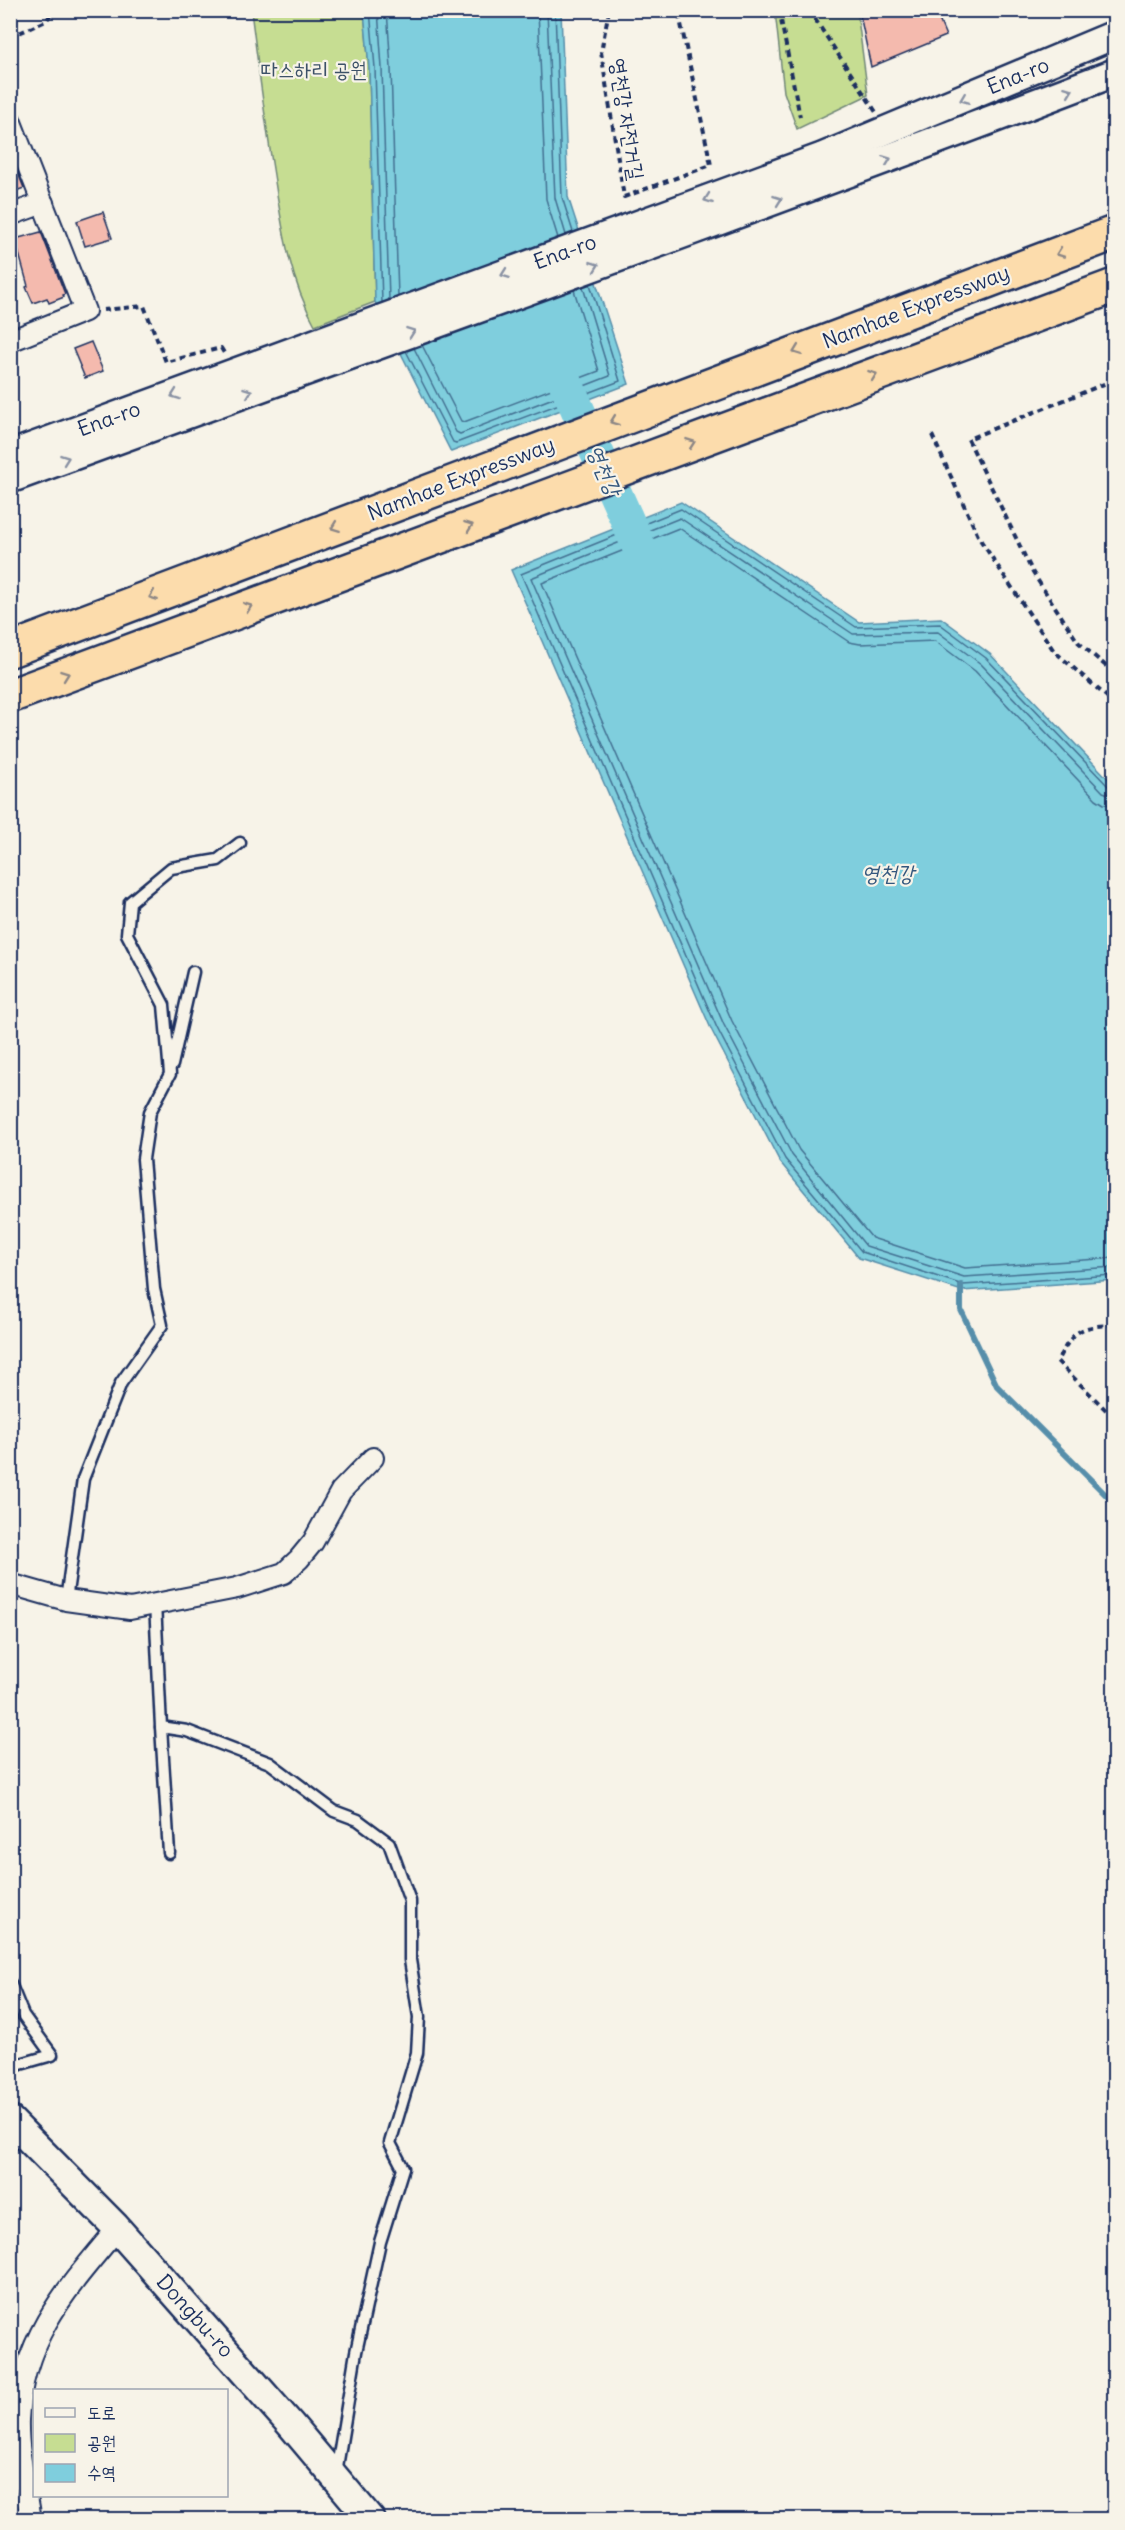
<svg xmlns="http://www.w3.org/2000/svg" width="1125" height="2530" viewBox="0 0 1125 2530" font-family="Delius,'Poor Story',sans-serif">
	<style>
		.green { fill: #c6dd92; stroke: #708678; stroke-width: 1.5 }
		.water { fill: #7fcedd; stroke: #578eaa; stroke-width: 1.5 }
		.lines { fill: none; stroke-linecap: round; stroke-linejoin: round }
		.shore { stroke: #436f91; stroke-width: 1.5 }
		.stream { stroke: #578eaa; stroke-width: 6 }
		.river { stroke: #7fcedd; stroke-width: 34 }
		.building { fill: #f4baae; stroke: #1b2f5e; stroke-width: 1.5 }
		.lane-casing { stroke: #1b2f5e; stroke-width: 15 }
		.street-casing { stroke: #1b2f5e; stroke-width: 24 }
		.secondary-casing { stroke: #1b2f5e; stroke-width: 32 }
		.highway-casing { stroke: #1b2f5e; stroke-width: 38 }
		.path { stroke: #1b2f5e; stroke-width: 4; stroke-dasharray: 6 4.5; stroke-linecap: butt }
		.lane { stroke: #f7f3e8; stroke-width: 10 }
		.street { stroke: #f7f3e8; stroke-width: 20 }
		.secondary { stroke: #f7f3e8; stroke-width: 27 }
		.highway { stroke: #fcdcac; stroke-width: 33 }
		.oneway { stroke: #8991a3 }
		.oneway2 { stroke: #8c8685 }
		.labels { text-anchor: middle; stroke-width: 4.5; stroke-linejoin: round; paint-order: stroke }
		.park-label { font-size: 21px; fill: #3d5268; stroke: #f7f3e8 }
		.street-label { font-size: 21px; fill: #1b2f5e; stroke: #f7f3e8 }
		.water-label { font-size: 22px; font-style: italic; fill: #34577e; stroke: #f7f3e8 }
	</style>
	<rect width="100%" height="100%" fill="#f7f3e8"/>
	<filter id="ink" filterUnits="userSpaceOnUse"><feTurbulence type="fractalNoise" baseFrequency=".0167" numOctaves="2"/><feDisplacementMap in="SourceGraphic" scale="12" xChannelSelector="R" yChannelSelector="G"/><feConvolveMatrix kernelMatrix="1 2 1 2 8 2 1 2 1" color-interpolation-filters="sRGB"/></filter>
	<g filter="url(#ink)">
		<g class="green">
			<path d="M251,11H364L369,68L375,302L315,325C289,279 282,226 274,175C265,120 258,65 251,11Z"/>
			<path d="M775,11H857L868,95L797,129L784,92Z"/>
		</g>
		<g class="water">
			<path d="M364,11H561L568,197L629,384L451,452L375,302L369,68Z"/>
			<path d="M681,502L859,622L941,618L990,654L1114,785V1280L962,1291L859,1258L780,1162L712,1031L511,570Z"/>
		</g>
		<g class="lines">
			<g class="shore">
				<path d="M370,10L375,68L382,303"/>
				<path d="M378,10L382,68L389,300"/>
				<path d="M387,10L391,68L398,297"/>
				<path d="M538,10L546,199L558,238"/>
				<path d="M547,10L555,198L566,235"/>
				<path d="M555,10L562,197L573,232"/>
				<path d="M422,345L461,421L464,422L599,371L574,290"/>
				<path d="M414,348L456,432L460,434L610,376L583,287"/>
				<path d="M406,351L453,442L456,443L620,381L590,284"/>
				<path d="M1114,789L1108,786L986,658L940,624L856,627L681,509L521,574L717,1028L785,1159L862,1252L963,1285L1114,1275"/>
				<path d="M1114,796L1103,792L981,664L938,632L853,634L680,518L531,578L724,1025L792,1155L866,1246L964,1277L1114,1267"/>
				<path d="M1114,805L1104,804L1096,799L975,671L935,641L860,644L849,642L679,528L542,583L732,1021L799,1150L872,1238L965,1268L1114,1258"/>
			</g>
			<path class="stream" d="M961,1285V1310L997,1386L1114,1503"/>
			<path class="river" d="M556,361L648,567"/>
		</g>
		<g class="building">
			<path d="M859,10H935L946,36L871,67Z"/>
			<path d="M10,154L24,188L10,193Z"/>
			<path d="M103,212L112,238L85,246L77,221Z"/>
			<path d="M41,232L65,294L63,295L64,297L49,303L47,298L33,303L26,287L28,286L15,239Z"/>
			<path d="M91,342L103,371L85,378L73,349Z"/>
		</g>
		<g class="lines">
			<g class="lane-casing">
				<g id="lane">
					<path d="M172,1065L193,972"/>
					<path d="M66,1600L83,1479L121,1383L162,1325L154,1289L143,1159L150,1112L170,1074L164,1005L127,934L130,902L171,868L218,860L240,843"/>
					<path d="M155,1603L161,1727L187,1731L270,1763L334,1811L358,1820L389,1843L410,1901V1960L419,2017L417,2053L390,2143L403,2168L380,2242L356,2352L336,2473"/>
					<path d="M161,1727L169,1853"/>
					<path d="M10,1983L23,2015L52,2055L10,2067"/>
				</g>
			</g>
			<g class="street-casing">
				<g id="street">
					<path d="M10,120L85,311L10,341"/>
					<path d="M10,215L43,203"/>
					<path d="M10,1584L66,1600L130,1609L237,1588L284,1573L299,1559L313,1542L341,1491L373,1458"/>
					<path d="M31,2520C26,2487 17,2452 18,2420C22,2337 67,2289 117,2229"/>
				</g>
			</g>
			<g class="secondary-casing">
				<g id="secondary">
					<path d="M10,455L822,157L1114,35"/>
					<path d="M10,479C379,344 748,213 1114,73"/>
					<path d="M10,2120L115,2226L291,2425L371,2520"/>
				</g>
			</g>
			<g class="highway-casing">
				<g id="highway">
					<path d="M10,650L1114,233"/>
					<path d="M10,696L1114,286"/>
				</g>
			</g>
			<g class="path">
				<path d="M609,10L601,52L624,197L711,165L678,10"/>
				<path d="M779,10L800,117"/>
				<path d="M809,10L876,112"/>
				<path d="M10,37L46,21L54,10"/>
				<path d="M103,310L144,306L166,362L221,348L224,353"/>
				<path d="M1114,380L968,439L1033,573L1078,642L1114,673"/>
				<path d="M932,435L979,538L1054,651L1114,703"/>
				<path d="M1114,1325C1079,1326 1074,1330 1057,1361L1114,1418"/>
			</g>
			<use href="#lane" class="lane"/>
			<use href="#street" class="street"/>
			<use href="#secondary" class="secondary"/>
			<use href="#highway" class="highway"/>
		</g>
		<defs><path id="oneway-chevron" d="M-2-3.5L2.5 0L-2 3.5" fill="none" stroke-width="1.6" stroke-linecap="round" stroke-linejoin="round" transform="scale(1.5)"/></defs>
		<g class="oneway">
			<use href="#oneway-chevron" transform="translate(1069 91) rotate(-21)"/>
			<use href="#oneway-chevron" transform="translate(964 99) rotate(158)"/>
			<use href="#oneway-chevron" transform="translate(887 160) rotate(-21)"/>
			<use href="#oneway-chevron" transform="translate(708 199) rotate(160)"/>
			<use href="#oneway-chevron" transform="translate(778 200) rotate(-20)"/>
			<use href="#oneway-chevron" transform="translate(595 266) rotate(-20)"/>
			<use href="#oneway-chevron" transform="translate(505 274) rotate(160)"/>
			<use href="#oneway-chevron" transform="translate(411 332) rotate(-20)"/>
			<use href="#oneway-chevron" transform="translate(248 392) rotate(-20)"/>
			<use href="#oneway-chevron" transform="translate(175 395) rotate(160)"/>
			<use href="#oneway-chevron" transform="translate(65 459) rotate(-20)"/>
		</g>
		<g class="oneway2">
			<use href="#oneway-chevron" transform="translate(1060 253) rotate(160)"/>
			<use href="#oneway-chevron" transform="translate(797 351) rotate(159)"/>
			<use href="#oneway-chevron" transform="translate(873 375) rotate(-20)"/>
			<use href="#oneway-chevron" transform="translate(614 421) rotate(159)"/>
			<use href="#oneway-chevron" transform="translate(691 443) rotate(-20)"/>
			<use href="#oneway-chevron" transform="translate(469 526) rotate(-20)"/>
			<use href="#oneway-chevron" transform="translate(335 527) rotate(159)"/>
			<use href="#oneway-chevron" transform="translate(153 596) rotate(159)"/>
			<use href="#oneway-chevron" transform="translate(248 607) rotate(-20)"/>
			<use href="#oneway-chevron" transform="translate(65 675) rotate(-20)"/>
		</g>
	</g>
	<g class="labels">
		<g class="park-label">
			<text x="314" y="77">따스하리 공원</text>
		</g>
		<g class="street-label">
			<text transform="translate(1018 76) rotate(-22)" y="7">Ena-ro</text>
			<text transform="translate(627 119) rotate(81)" y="7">영천강 자전거길</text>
			<text transform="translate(565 252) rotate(-20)" y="7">Ena-ro</text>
			<text transform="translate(916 307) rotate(-21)" y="7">Namhae Expressway</text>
			<text transform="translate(109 419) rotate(-20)" y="7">Ena-ro</text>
			<text transform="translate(461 479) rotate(-21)" y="7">Namhae Expressway</text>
			<text transform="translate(195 2316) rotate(48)" y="7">Dongbu-ro</text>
		</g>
		<g class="water-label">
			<text transform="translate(605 470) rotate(66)" y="8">영천강</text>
			<text x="888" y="881">영천강</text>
		</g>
	</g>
	<rect width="1125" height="2530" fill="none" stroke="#f7f3e8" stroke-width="36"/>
	<rect x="18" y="18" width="1089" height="2494" fill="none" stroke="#1b2f5e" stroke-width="2" filter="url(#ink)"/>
	<rect x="33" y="2389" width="195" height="108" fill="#f7f3e8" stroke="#9fa5b1" stroke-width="1.5"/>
	<rect x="45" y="2408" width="30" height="9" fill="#f7f3e8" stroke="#9fa5b1" stroke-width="1.5"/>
	<text x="87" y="2419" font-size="18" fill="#1b2f5e">도로</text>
	<rect x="45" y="2434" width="30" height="18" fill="#c6dd92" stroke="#9fa5b1" stroke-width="1.5"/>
	<text x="87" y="2449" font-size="18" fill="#1b2f5e">공원</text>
	<rect x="45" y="2464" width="30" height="18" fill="#7fcedd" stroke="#9fa5b1" stroke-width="1.5"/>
	<text x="87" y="2479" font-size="18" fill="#1b2f5e">수역</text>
</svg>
